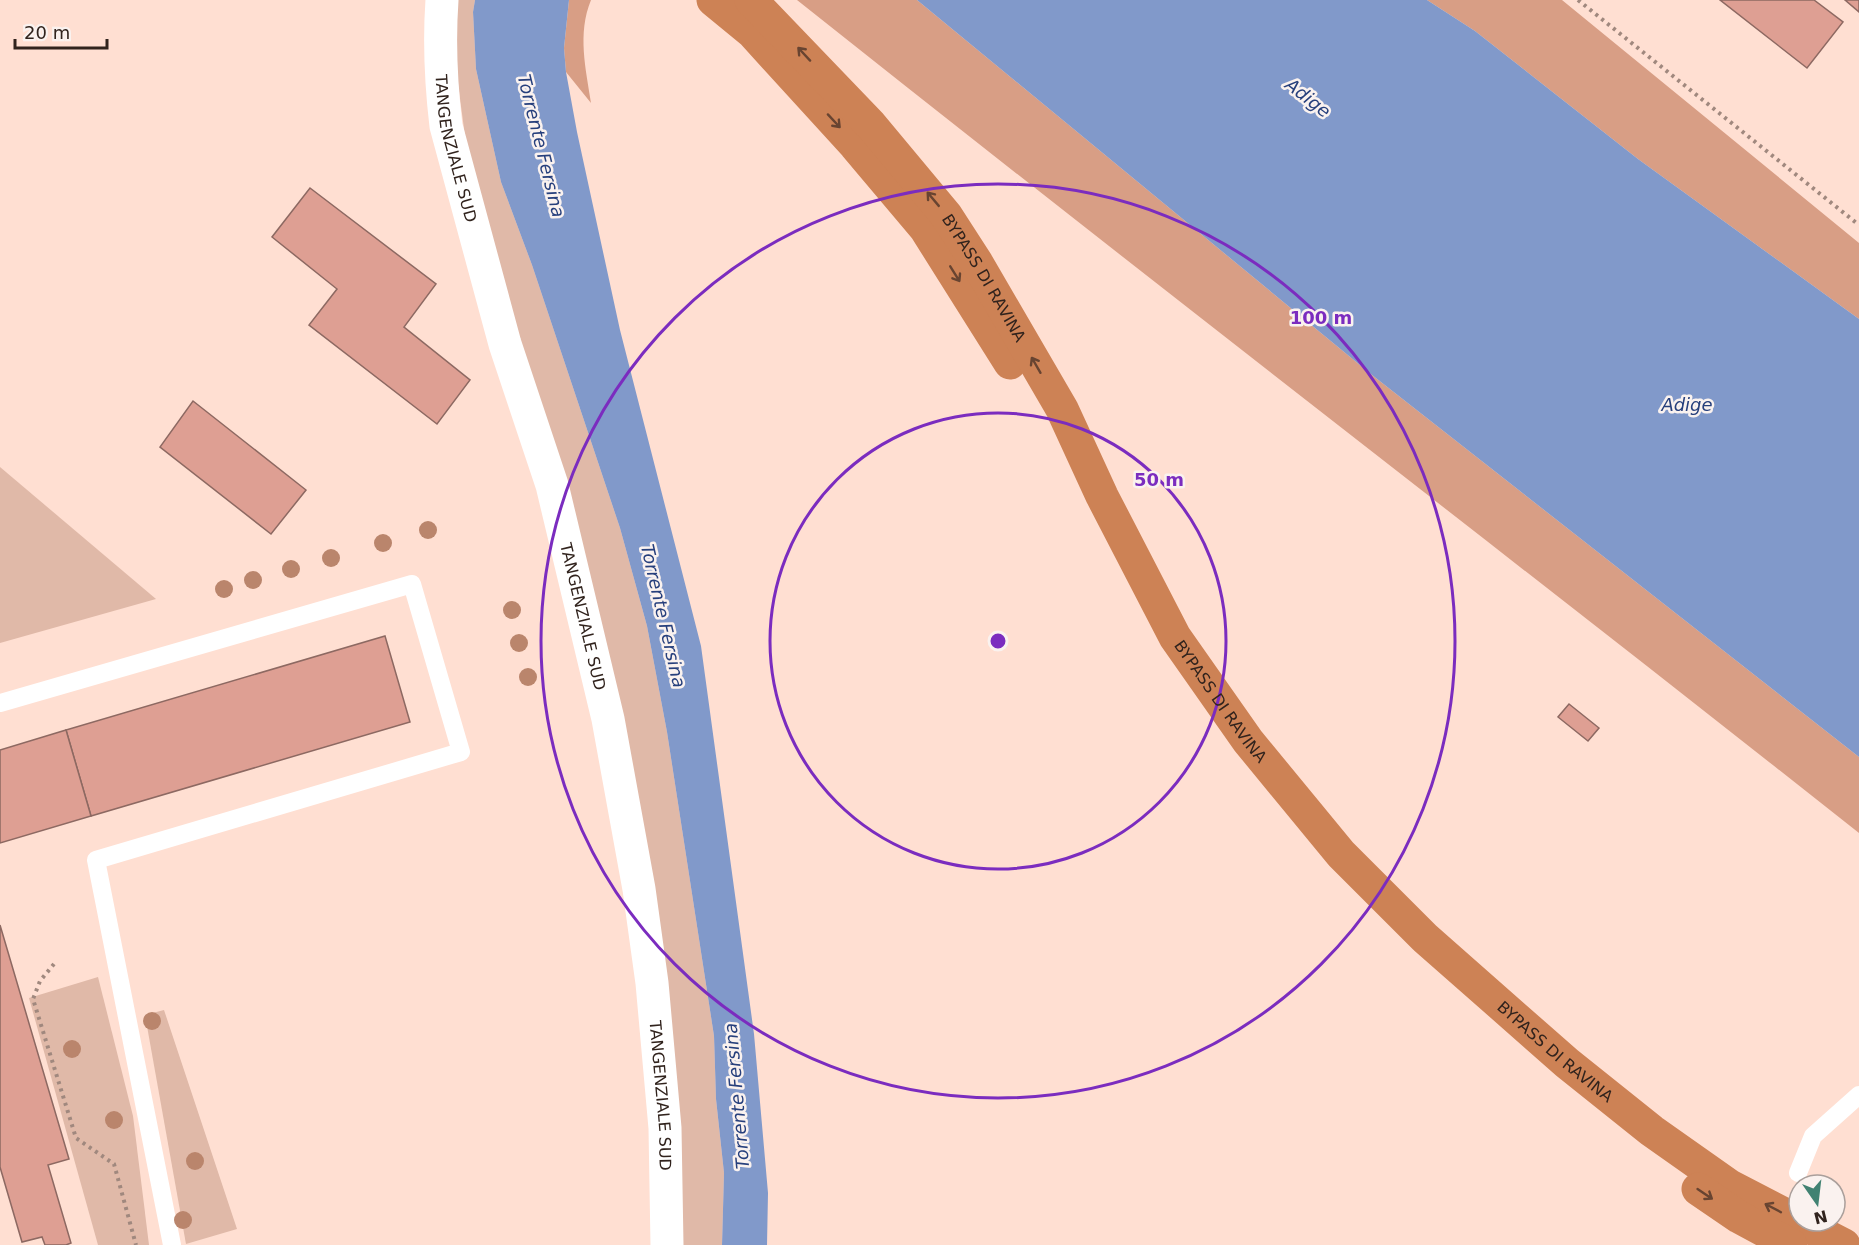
<svg xmlns="http://www.w3.org/2000/svg" width="1859" height="1245" viewBox="0 0 1859 1245" font-family="'DejaVu Sans',sans-serif">
	<style>
		.green { fill: #e0b9a8 }
		.forest { fill: #d89e85 }
		.water { fill: #8199ca }
		.building { fill: #de9f93; stroke: #8d6962; stroke-width: 1.5 }
		.lines { fill: none; stroke-linecap: round; stroke-linejoin: round }
		.path { stroke: #a0887e; stroke-width: 4; stroke-dasharray: 3 4.5; stroke-linecap: butt }
		.lane { stroke: #fff; stroke-width: 18 }
		.street { stroke: #fff; stroke-width: 33 }
		.highway { stroke: #cd8255; stroke-width: 33 }
		.tree { fill: #ba856c }
		.oneway { stroke: #684431 }
		.ring { fill: none; stroke: #7b2cbf; stroke-width: 3 }
		.labels { text-anchor: middle; stroke-width: 5; stroke-linejoin: round; paint-order: stroke }
		.street-label { font-size: 16px; fill: #31231d; stroke: #faf2ef }
		.water-label { font-size: 18px; font-style: italic; fill: #263f7c; stroke: #faf2ef }
		.centre { fill: #7b2cbf; stroke: #faf2ef; stroke-width: 3 }
		.ring-label { font-size: 18px; text-anchor: middle; font-weight: bold; fill: #7b2cbf; stroke: #faf2ef; stroke-width: 5; stroke-linejoin: round; paint-order: stroke }
	</style>
	<rect width="100%" height="100%" fill="#ffdfd2"/>
	<g class="green">
		<path d="M456,0H475L473,12L476,69L501,182L532,265L620,528L647,626L667,732L714,1036L716,1099L724,1173L722,1245H677L666,1045L472,189L457,76Z"/>
		<path d="M0,467L156,599L0,643Z"/>
		<path d="M98,977L133,1116L149,1245H98L29,998Z"/>
		<path d="M164,1010L237,1229L186,1244L145,1015Z"/>
	</g>
	<g class="forest">
		<path d="M569,0H591C577,34 586,69 591,103L566,72L564,48Z"/>
		<path d="M797,0H917L1372,375L1859,757V833C1506,554 1149,280 797,0Z"/>
		<path d="M1427,0H1562L1859,243V319L1638,159L1475,31Z"/>
	</g>
	<g class="water">
		<path d="M475,0H569L564,48L566,72L577,132L620,330L701,646L754,1034L768,1193L767,1245H722L724,1173L716,1099L714,1036L667,732L647,626L620,528L532,265L501,182L476,69L473,12Z"/>
		<path d="M917,0H1427L1475,31L1638,159L1859,319V757L1372,375Z"/>
	</g>
	<g class="building">
		<path d="M1720,0H1814L1843,22L1807,68Z"/>
		<path d="M1845,0H1859V12Z"/>
		<path d="M310,188L436,284L404,327L470,380L437,424L309,325L337,289L272,237Z"/>
		<path d="M193,401L306,490L271,534L160,447Z"/>
		<path d="M385,636L410,722L91,816L66,730Z"/>
		<path d="M1569,704L1599,728L1588,741L1558,717Z"/>
		<path d="M66,730L91,816L0,843V750Z"/>
		<path d="M0,925L69,1159L48,1165L71,1243L66,1245H45L42,1237L22,1242L0,1167Z"/>
	</g>
	<g class="lines">
		<g class="path">
			<path d="M1578,0L1859,225"/>
			<path d="M54,964L40,981L33,999L76,1138L114,1164L136,1245"/>
		</g>
		<g class="lane">
			<path d="M0,703L412,584L461,752L96,860L172,1245"/>
			<path d="M1798,1173L1813,1136L1859,1095"/>
		</g>
		<path class="street" id="s1" d="M442,0C439,42 441,84 446,126L505,344L552,485L608,719L639,889L652,983L665,1128L667,1245"/>
		<g class="highway">
			<path d="M713,0L752,32L855,145L925,228L1010,363"/>
			<path id="s2" d="M751,0L871,125L946,215L977,263L1062,409L1102,496L1175,637L1248,741L1341,854L1425,938L1567,1063L1652,1131L1730,1186L1844,1245"/>
			<path d="M1698,1189L1739,1217L1791,1245"/>
		</g>
	</g>
	<g class="tree">
		<circle cx="428" cy="530" r="9"/>
		<circle cx="383" cy="543" r="9"/>
		<circle cx="331" cy="558" r="9"/>
		<circle cx="291" cy="569" r="9"/>
		<circle cx="253" cy="580" r="9"/>
		<circle cx="224" cy="589" r="9"/>
		<circle cx="512" cy="610" r="9"/>
		<circle cx="519" cy="643" r="9"/>
		<circle cx="528" cy="677" r="9"/>
		<circle cx="152" cy="1021" r="9"/>
		<circle cx="72" cy="1049" r="9"/>
		<circle cx="114" cy="1120" r="9"/>
		<circle cx="195" cy="1161" r="9"/>
		<circle cx="183" cy="1220" r="9"/>
	</g>
	<defs><path id="oneway-shaft" d="M-6 0H5M1.5-3L5.5 0L1.5 3" fill="none" stroke-width="1.6" stroke-linecap="round" stroke-linejoin="round" transform="scale(1.5)"/></defs>
	<g class="oneway">
		<use href="#oneway-shaft" transform="translate(804 54) rotate(-133)"/>
		<use href="#oneway-shaft" transform="translate(834 121) rotate(47)"/>
		<use href="#oneway-shaft" transform="translate(933 199) rotate(-130)"/>
		<use href="#oneway-shaft" transform="translate(955 274) rotate(58)"/>
		<use href="#oneway-shaft" transform="translate(1036 365) rotate(-120)"/>
		<use href="#oneway-shaft" transform="translate(1705 1194) rotate(34)"/>
		<use href="#oneway-shaft" transform="translate(1773 1208) rotate(-152)"/>
	</g>
	<g class="ring">
		<circle cx="998" cy="641" r="228"/>
		<circle cx="998" cy="641" r="457"/>
	</g>
	<g class="labels">
		<g class="street-label">
			<text dy="6" stroke="none"><textPath href="#s1" startOffset="150">TANGENZIALE SUD</textPath></text>
			<text dy="6" stroke="none"><textPath href="#s2" startOffset="364">BYPASS DI RAVINA</textPath></text>
			<text dy="6" stroke="none"><textPath href="#s1" startOffset="636">TANGENZIALE SUD</textPath></text>
			<text dy="6" stroke="none"><textPath href="#s2" startOffset="850">BYPASS DI RAVINA</textPath></text>
			<text dy="6" stroke="none"><textPath href="#s2" startOffset="1336">BYPASS DI RAVINA</textPath></text>
			<text dy="6" stroke="none"><textPath href="#s1" startOffset="1122">TANGENZIALE SUD</textPath></text>
		</g>
		<g class="water-label">
			<text transform="translate(1308 98) rotate(38)" y="6">Adige</text>
			<text transform="translate(541 146) rotate(76)" y="6">Torrente Fersina</text>
			<text x="1687" y="411">Adige</text>
			<text transform="translate(663 616) rotate(77)" y="6">Torrente Fersina</text>
			<text transform="translate(737 1096) rotate(-95)" y="6">Torrente Fersina</text>
		</g>
	</g>
	<circle cx="998" cy="641" r="9" class="centre"/>
	<g class="ring-label">
		<text x="1321" y="324">100 m</text>
		<text x="1159" y="486">50 m</text>
	</g>
	<g transform="translate(1817 1203) rotate(166)"><circle r="28" fill="#faf2ef" stroke="#aa9f9b" stroke-width="1.5"/>
	<path d="M0-4.5L10 22L0 15L-10 22Z" fill="#418272"/>
	<text y="-9" font-size="16" font-weight="bold" text-anchor="middle" fill="#31231d">N</text>
	</g>
	<path d="M15 39v9h92v-9" fill="none" stroke="#31231d" stroke-width="3"/>
	<text x="24" y="39" font-size="18" fill="#31231d" stroke="#faf2ef" stroke-width="4.5" paint-order="stroke">20 m</text>
</svg>
